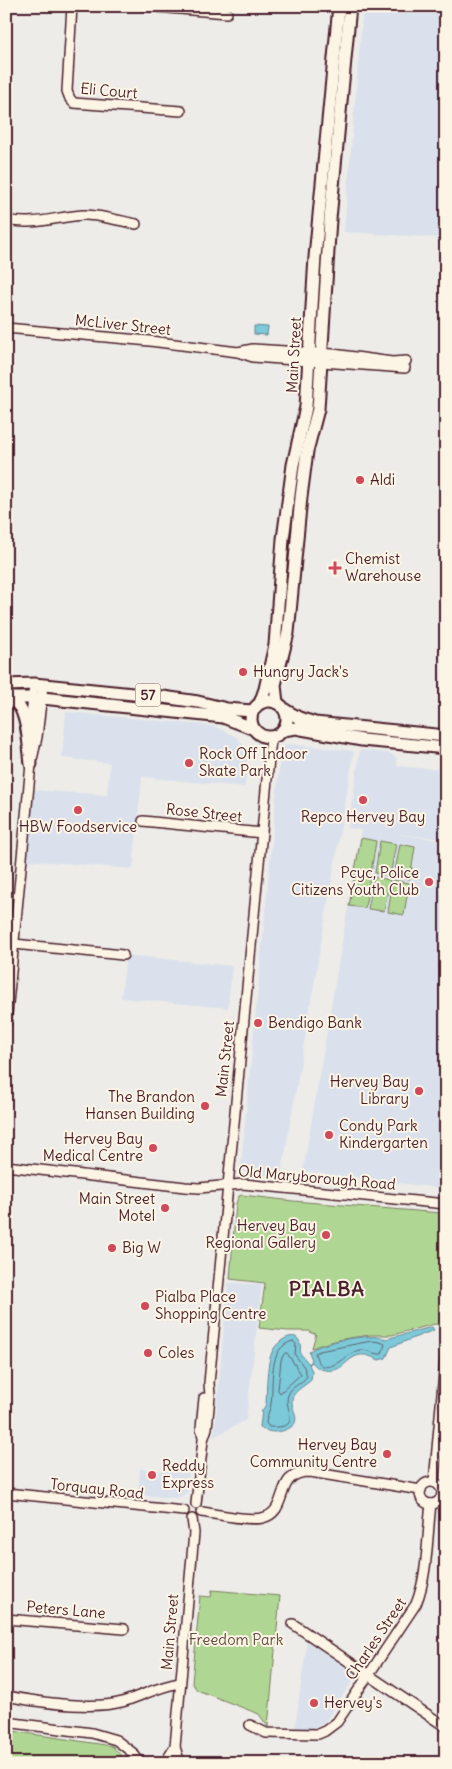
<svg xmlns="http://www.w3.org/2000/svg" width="452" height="1769" viewBox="0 0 452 1769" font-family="Delius,sans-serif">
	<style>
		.built { fill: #dae1ec }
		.green { fill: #afd793; stroke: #7c7b5f }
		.water { fill: #7bc9d9; stroke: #678593 }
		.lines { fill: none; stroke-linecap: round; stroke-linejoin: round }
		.shore { stroke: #5e6371; stroke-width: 1 }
		.minor-casing { stroke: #4a1f2b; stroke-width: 12 }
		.major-casing { stroke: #4a1f2b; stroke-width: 15 }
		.minor { stroke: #fcf5e5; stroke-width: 9 }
		.major { stroke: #fcf5e5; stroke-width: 11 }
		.poi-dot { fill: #d1495b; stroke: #fcf5e5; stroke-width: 2 }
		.labels { text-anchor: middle; stroke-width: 4; stroke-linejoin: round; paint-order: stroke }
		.shield { fill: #fcf5e5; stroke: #7f5f63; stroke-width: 1 }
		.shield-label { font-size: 14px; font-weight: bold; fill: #4a1f2b }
		.street-label { font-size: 15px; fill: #4a1f2b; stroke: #fcf5e5 }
		.poi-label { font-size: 15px; fill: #4a1f2b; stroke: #fcf5e5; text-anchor: start }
		.park-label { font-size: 15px; fill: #634d45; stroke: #fcf5e5 }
		.district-label { font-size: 20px; font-weight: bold; letter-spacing: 1px; fill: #4a1f2b; stroke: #fcf5e5 }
	</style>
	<rect width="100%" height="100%" fill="#edece8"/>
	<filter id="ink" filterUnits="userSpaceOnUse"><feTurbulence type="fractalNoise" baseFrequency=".02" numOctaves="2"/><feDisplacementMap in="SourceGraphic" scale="10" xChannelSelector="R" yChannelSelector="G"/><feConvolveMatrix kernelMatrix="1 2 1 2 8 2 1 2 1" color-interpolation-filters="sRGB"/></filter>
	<g filter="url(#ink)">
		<g class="built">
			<path d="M363,6H446V211L441,238L344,232Z"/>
			<path d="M66,712L214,726L237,737L248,751L245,787L142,777L133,869L26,860L33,790L107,795L110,763L62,758Z"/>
			<path d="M289,744L354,751L281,1177L247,1174L243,1171L241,1167L281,747Z"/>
			<path d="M360,750L389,753L397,758V766L446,770V839L389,833L446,841V1189L303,1171L361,830L348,828Z"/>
			<path d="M126,955L232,966L228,1008L121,998Z"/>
			<path d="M228,1283L262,1284L246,1420L214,1437Z"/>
			<path d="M140,1469L189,1473L188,1492L178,1498L138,1495Z"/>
			<path d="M307,1641L357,1675L323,1724L314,1728H295Z"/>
		</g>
		<g class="green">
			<path d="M361,838L376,841L371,873L355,870Z"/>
			<path d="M380,841L396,844L390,876L375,873Z"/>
			<path d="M400,844L415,847L410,879L394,876Z"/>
			<path d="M355,874L370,877L365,908L349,906Z"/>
			<path d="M374,877L390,880L384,911L368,909Z"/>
			<path d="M393,880L409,883L404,915L388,912Z"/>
			<path d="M242,1195L293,1201L441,1213L446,1219V1243L440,1325L435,1324L392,1335H370L342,1339L320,1345L312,1348L316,1334L311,1333L310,1331H288L259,1328L265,1283L230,1279L236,1203L239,1196Z"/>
			<path d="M212,1590L280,1596L268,1727L259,1714L197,1690L192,1683L200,1596L211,1597Z"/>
			<path d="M6,1730L112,1746L128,1763H6Z"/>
		</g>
		<g class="water">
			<path d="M254,326L268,327L267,335L254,334Z"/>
			<path d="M432,1327L434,1330L391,1347L386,1358L379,1360C373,1358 368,1354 360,1355C345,1358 344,1373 325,1370C319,1369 316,1367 312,1362L309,1365L312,1371L311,1380C306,1385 297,1389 293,1396C287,1409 309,1423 282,1431C272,1433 268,1432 260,1427L262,1410L264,1408L266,1404C267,1389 266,1363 273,1350C282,1335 304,1328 300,1353L309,1364L312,1360L309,1352C319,1342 373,1332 386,1339Z"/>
		</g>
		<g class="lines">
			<g class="shore">
				<path d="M293,1341L296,1344L295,1355L304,1367L307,1376C302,1384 291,1386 288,1395C283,1410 305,1429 269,1427L266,1423C266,1416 270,1411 271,1404C274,1384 267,1347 293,1341Z"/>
				<path d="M372,1341L380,1342L385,1344L382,1354C374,1355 368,1349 359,1350C346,1353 322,1384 315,1353L320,1351Z"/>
				<path d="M287,1353L301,1374L280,1393L278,1390L281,1360L284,1354Z"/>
			</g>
			<g class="minor-casing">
				<g id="minor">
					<path d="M72,6L67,91L70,99L74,103L181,111"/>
					<path d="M144,6L227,13"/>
					<path d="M6,220C34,226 55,217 83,215C96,214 121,221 136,224"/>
					<path d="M6,328L150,341L238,352L253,357L405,368"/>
					<path d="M238,352L253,349L333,354L392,362L406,361"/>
					<path d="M30,731L34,684"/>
					<path d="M143,821L262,833"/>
					<path d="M14,944L123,955"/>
					<path d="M6,1024L31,764L37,737L43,685"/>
					<path d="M6,1166L185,1187L199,1188L243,1184L446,1204"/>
					<path d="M203,1437L201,1428L204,1398"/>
					<path d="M434,1482L446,1350"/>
					<circle cx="431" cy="1493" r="11"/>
					<path d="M6,1493L184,1511"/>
					<path d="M196,1504L203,1440L207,1428L210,1396L209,1383L271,738"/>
					<path d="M201,1512C217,1514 247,1521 262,1518C291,1512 272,1472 310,1472L421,1490"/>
					<path d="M6,1619L124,1629"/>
					<path d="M293,1624L446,1727"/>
					<path d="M6,1696C38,1702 91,1710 122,1702C142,1696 159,1686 180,1683"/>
					<path d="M6,1722L92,1733L116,1740L133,1753L140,1763"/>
					<path d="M250,1725L266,1733L318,1734L325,1731L337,1722L416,1604C428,1575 427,1536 431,1504"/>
					<path d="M165,1763L175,1747"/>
					<path d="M180,1763L175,1747L194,1533L192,1519"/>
				</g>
			</g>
			<g class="major-casing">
				<g id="major">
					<path d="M6,685L34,684L163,697L198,702L227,709L252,711"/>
					<path d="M6,698H42L223,717L252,728"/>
					<path d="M6,700C10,701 14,702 17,704C28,714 29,749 31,764"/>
					<circle cx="269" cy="719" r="18"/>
					<path d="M260,703L265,689L275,645L283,539L293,465L306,407L315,257L339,6"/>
					<path d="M277,703L275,685L288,633L301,497L307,451L318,409L330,219L350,6"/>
					<path d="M285,710L299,718L315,723L446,736"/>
					<path d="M283,730L296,728L362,740L446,748"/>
				</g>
			</g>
			<use href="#minor" class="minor"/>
			<use href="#major" class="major"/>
		</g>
	</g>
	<g class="poi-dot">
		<circle cx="360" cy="480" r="5"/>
		<path d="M332.5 560.5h5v5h5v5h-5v5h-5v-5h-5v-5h5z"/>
		<circle cx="243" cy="672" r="5"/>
		<circle cx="189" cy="763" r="5"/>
		<circle cx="363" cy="800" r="5"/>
		<circle cx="78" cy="810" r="5"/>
		<circle cx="429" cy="882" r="5"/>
		<circle cx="258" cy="1023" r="5"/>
		<circle cx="419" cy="1091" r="5"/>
		<circle cx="205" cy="1106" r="5"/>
		<circle cx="329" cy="1135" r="5"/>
		<circle cx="153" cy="1148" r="5"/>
		<circle cx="165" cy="1208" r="5"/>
		<circle cx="326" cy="1235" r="5"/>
		<circle cx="112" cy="1248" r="5"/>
		<circle cx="145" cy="1306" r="5"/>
		<circle cx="148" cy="1353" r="5"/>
		<circle cx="387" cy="1454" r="5"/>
		<circle cx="152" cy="1475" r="5"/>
		<circle cx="314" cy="1703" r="5"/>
	</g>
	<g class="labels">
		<rect class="shield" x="135.5" y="683.5" width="25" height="23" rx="4"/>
		<g class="shield-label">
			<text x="148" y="700">57</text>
		</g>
		<g class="street-label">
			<text transform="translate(109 91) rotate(5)" y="5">Eli Court</text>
			<text transform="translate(123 325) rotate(6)" y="5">McLiver Street</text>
			<text transform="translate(294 355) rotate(-87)" y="5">Main Street</text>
			<text transform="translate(204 813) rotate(6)" y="5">Rose Street</text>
			<text transform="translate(225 1059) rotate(-84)" y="5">Main Street</text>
			<text transform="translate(317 1178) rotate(5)" y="5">Old Maryborough Road</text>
			<text transform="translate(97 1489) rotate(6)" y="5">Torquay Road</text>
			<text transform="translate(66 1610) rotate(5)" y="5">Peters Lane</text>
			<text transform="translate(170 1632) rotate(-85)" y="5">Main Street</text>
			<text transform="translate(376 1639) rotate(-56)" y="5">Charles Street</text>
		</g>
		<g class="poi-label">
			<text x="370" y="485">Aldi</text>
			<text x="345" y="564">Chemist<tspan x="345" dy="17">Warehouse</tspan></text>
			<text x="253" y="677">Hungry Jack's</text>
			<text x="199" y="759">Rock Off Indoor<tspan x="199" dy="17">Skate Park</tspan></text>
			<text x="363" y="822" text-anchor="middle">Repco Hervey Bay</text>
			<text x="78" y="832" text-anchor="middle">HBW Foodservice</text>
			<text x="419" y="878" text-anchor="end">Pcyc, Police<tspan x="419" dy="17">Citizens Youth Club</tspan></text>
			<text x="268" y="1028">Bendigo Bank</text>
			<text x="409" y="1087" text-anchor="end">Hervey Bay<tspan x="409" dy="17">Library</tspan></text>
			<text x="195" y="1102" text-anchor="end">The Brandon<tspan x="195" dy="17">Hansen Building</tspan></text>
			<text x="339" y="1131">Condy Park<tspan x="339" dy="17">Kindergarten</tspan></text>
			<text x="143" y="1144" text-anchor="end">Hervey Bay<tspan x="143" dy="17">Medical Centre</tspan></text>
			<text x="155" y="1204" text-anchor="end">Main Street<tspan x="155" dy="17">Motel</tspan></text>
			<text x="316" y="1231" text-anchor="end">Hervey Bay<tspan x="316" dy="17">Regional Gallery</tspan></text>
			<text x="122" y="1253">Big W</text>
			<text x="155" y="1302">Pialba Place<tspan x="155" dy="17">Shopping Centre</tspan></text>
			<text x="158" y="1358">Coles</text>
			<text x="377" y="1450" text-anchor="end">Hervey Bay<tspan x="377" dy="17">Community Centre</tspan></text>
			<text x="162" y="1471">Reddy<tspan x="162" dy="17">Express</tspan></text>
			<text x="324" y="1708">Hervey's</text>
		</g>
		<g class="park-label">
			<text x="236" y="1645">Freedom Park</text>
		</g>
		<g class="district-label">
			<text x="327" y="1296">PIALBA</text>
		</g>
	</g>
	<rect width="452" height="1769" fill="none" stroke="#fcf5e5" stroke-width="25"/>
	<rect x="12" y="12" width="427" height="1744" fill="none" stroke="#4a1f2b" stroke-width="2" filter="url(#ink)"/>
</svg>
